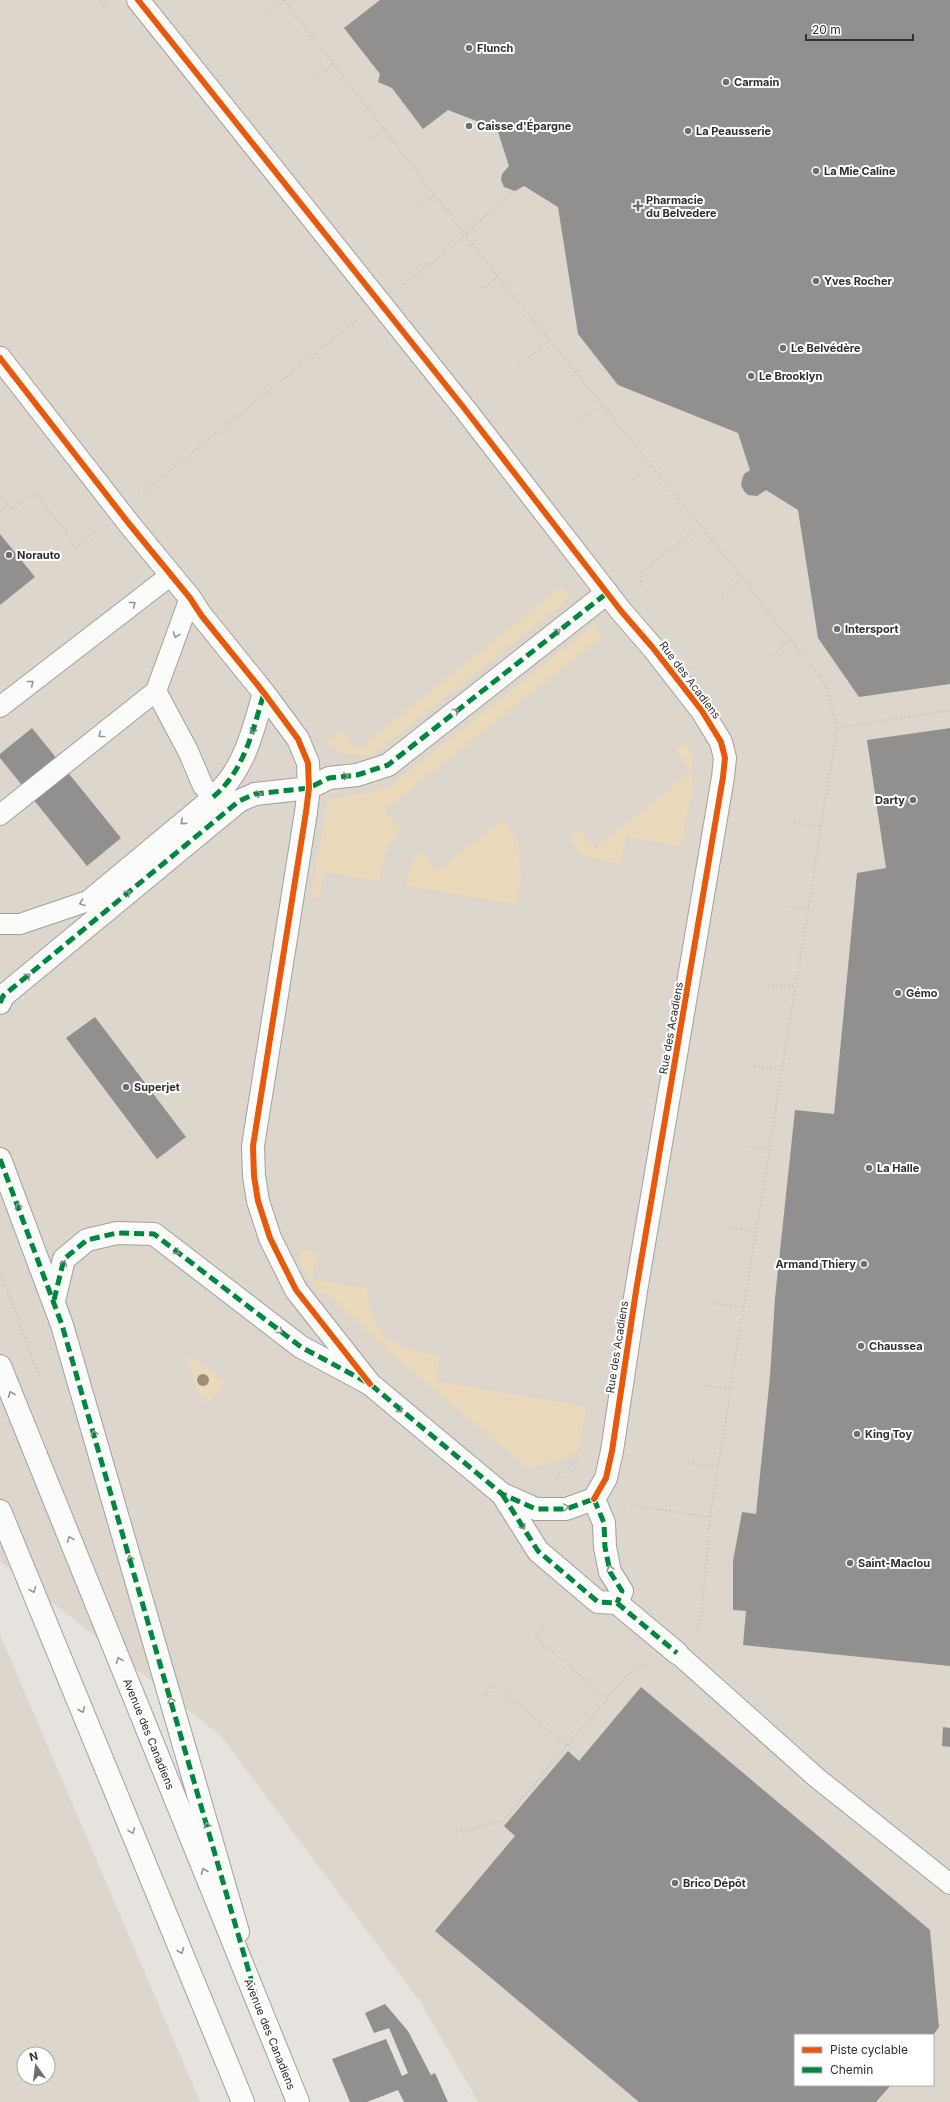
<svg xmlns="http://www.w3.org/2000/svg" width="950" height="2102" viewBox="0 0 950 2102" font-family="Inter,sans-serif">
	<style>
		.built { fill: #dcd6cc; fill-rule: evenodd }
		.green { fill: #ead9ba }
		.building { fill: #92908e }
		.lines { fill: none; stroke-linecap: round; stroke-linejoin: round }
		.service-casing { stroke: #a2a09d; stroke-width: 22 }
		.minor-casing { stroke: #a2a09d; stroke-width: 24 }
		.primary-casing { stroke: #a2a09d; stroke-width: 24 }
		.path { stroke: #c5c4c1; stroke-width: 2.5; stroke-dasharray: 1 3; stroke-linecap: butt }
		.service { stroke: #fbfbfa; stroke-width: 20 }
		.minor { stroke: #fbfbfa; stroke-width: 22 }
		.primary { stroke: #fbfbfa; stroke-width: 22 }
		.quiet { stroke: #00873e; stroke-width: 5; stroke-dasharray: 10 5; stroke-linecap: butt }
		.cycleway-casing { stroke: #fff; stroke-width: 8 }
		.cycleway { stroke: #e8590c; stroke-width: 6 }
		.tree { fill: #9b8e78 }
		.oneway { stroke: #969593 }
		.poi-dot { fill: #706e6b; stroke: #fff; stroke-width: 1.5 }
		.labels { text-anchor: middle; stroke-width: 4; stroke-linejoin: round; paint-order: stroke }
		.poi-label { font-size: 11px; font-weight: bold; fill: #312f2c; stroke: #fff; text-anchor: start }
		.street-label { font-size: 11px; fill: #312f2c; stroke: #fff }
	</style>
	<rect width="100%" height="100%" fill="#e6e3df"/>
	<g class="built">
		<path d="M0,0H950V2102H478L421,2003L221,1736L0,1561ZM795,2035H933V2085H795Z"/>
		<path d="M0,1635L200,2102H0ZM24,2054H48V2078H24Z"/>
	</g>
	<g class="green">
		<path d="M562,586L570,595L563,604L373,755C353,757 340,755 325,742L340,730L357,750Z"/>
		<path d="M594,624L603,636L385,810L401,831C386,845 382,861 379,881L324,872L319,898L311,897L328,799C351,795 373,795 394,783Z"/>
		<path d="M686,742C701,762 685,822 681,846L626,837L621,864L586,857C576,852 573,844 572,834L578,828L595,848L691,771L675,750Z"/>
		<path d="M502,820L518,840L521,878L516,904L406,886L411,863L421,851L437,871Z"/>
		<path d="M303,1250L316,1253L312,1279L367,1288C371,1340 393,1347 440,1355L436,1381L587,1407L578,1451L572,1456L529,1469L392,1354L326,1292L318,1295L299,1259L298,1255Z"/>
		<path d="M190,1358H195L225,1382L208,1403L200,1397L188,1361Z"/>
	</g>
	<g class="building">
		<path d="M380,0H950V684L859,697L818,638L798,510L766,490L757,496L748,495L744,491L741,485L742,480L744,474L750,470L738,433L618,385L578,334L558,207L524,186L515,191L504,187L501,180L502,174L509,166L497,129L448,110L423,129L392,88L378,82L380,74L344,28Z"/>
		<path d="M0,534L35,577L0,605Z"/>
		<path d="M32,728L121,838L87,866L0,758V754Z"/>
		<path d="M950,728V1666L743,1645L746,1611L733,1610V1561L742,1512L756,1514L770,1376L775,1298L795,1110L834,1114L857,873L886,868L867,740Z"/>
		<path d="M95,1017L186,1137L157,1159L66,1038Z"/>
		<path d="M641,1687L930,1930L939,2027L933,2035H795V2085H891L876,2102H639L435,1931L515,1836L504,1826L568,1751L579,1761Z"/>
		<path d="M943,1727L950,1728V1747L942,1746Z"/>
		<path d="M385,2004L408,2031L431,2075L435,2073L448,2102H404L398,2090L367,2102H350L332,2059L386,2039L402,2076L408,2073L389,2028L374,2033L365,2013Z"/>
	</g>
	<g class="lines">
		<g class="service-casing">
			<g id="service">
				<path d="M156,691L188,751L203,786L221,808"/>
				<path d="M0,707L171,575"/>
				<path d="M0,815L156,691L190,598"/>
				<path d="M0,924H20L88,901L213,797"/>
				<path d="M677,1653L817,1778L950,1884"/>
			</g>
		</g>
		<g class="minor-casing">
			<g id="minor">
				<path d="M138,0L464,408L621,611L653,648L702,711L721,742L725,758L723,777L636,1291L612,1451L606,1478L594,1499"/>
				<path d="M0,358L130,525L190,598L201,615L264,693L298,739L308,763L309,788L306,812L253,1146L254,1176L258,1201L270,1238L296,1290L370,1384"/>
				<path d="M213,797C244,772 253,730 264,693"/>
				<path d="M0,1003L3,996L239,801L255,794L309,788L329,778L357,775L388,765L607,593"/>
				<path d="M0,1159L62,1325L238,1932"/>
				<path d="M54,1301L64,1259L87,1240L117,1233L154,1234L301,1347L370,1384L502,1494L536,1509H566L594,1499"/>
				<path d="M502,1494L538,1551L598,1602L617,1603L677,1653"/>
				<path d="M594,1499L604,1523L605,1547L610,1572L622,1591L617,1603"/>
			</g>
		</g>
		<g class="primary-casing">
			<g id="primary">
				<path d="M0,1366L298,2102"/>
				<path d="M0,1511L243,2102"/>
			</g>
		</g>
		<g class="path">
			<path d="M101,0L108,9"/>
			<path d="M284,0L498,277L701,526L825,684L837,728L710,1517L701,1621L695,1629"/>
			<path d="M267,14L286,0"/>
			<path d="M316,77L334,65"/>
			<path d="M367,141L384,129"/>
			<path d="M420,205L435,195"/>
			<path d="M404,284L452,247L512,191"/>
			<path d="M485,287L498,277"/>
			<path d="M519,365L551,340"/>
			<path d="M580,419L604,406"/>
			<path d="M633,480L652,465"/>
			<path d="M143,492L356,321"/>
			<path d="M0,496L11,510L35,492L76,547L97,530"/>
			<path d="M0,511L7,505"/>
			<path d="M641,585V572L701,526"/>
			<path d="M723,594L742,578"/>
			<path d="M771,656L790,640"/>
			<path d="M837,728L950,710"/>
			<path d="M795,823L822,826"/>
			<path d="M781,906L808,909"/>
			<path d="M768,985H796"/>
			<path d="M755,1066L782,1070"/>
			<path d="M742,1146L770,1149"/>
			<path d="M729,1227L756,1233"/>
			<path d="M0,1270L40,1378"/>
			<path d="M714,1303L744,1307"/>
			<path d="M701,1385L731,1389"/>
			<path d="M688,1463L719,1466"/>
			<path d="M556,1478L579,1457"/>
			<path d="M630,1505L710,1517"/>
			<path d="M544,1627L535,1637L607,1698"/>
			<path d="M485,1695L494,1684L567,1746"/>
			<path d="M456,1832L503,1821L626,1676L637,1668L645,1665"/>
		</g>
		<use href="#service" class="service"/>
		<use href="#minor" class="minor"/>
		<use href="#primary" class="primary"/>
		<g class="quiet">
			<path d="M213,797C244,772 253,730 264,693"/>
			<path d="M0,1003L3,996L239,801L255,794L309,788L329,778L357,775L388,765L607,593"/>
			<path d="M0,1159L62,1325L260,2010"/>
			<path d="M54,1300L64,1259L87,1240L117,1233L154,1234L301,1347L370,1384L502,1494L536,1509H566L594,1499"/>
			<path d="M502,1494L538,1551L598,1602L617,1603L677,1653"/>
			<path d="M594,1499L604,1523L605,1547L610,1572L622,1591L617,1603"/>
		</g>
		<g class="cycleway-casing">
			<g id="cycleway">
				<path d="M138,0L464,408L621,611L653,648L702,711L721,742L725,758L723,777L636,1291L612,1451L606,1478L594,1499"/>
				<path d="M0,358L130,525L190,598L201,615L264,693L298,739L308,763L309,788L306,812L253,1146L254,1176L258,1201L270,1238L296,1290L370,1384"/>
			</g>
		</g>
		<use href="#cycleway" class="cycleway"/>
	</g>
	<circle class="tree" cx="203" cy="1380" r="6"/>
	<defs><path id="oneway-chevron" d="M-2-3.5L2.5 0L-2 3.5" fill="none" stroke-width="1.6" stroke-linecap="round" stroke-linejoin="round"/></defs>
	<g class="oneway">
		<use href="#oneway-chevron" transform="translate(133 604) rotate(-38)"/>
		<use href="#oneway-chevron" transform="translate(558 631) rotate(-38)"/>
		<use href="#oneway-chevron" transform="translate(176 635) rotate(110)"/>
		<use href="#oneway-chevron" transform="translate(31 683) rotate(-38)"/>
		<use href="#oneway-chevron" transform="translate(456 711) rotate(-38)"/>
		<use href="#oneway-chevron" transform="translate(253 731) rotate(107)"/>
		<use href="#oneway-chevron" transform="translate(101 735) rotate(142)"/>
		<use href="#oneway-chevron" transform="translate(346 776) rotate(-7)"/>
		<use href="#oneway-chevron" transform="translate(259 794) rotate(-9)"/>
		<use href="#oneway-chevron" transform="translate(183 822) rotate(140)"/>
		<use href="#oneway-chevron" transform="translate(128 893) rotate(-40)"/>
		<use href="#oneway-chevron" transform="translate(82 903) rotate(160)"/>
		<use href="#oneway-chevron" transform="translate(28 976) rotate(-40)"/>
		<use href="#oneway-chevron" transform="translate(18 1206) rotate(-111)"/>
		<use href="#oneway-chevron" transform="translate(177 1252) rotate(38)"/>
		<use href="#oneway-chevron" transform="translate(64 1263) rotate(-68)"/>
		<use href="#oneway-chevron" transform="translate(280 1331) rotate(38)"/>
		<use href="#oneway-chevron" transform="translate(11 1394) rotate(-112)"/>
		<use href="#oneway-chevron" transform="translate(400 1410) rotate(41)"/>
		<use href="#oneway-chevron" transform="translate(94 1433) rotate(-106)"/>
		<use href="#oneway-chevron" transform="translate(566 1507) rotate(-9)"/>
		<use href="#oneway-chevron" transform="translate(523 1527) rotate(58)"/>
		<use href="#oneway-chevron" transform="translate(70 1539) rotate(-112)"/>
		<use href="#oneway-chevron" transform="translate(130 1558) rotate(-106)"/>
		<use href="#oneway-chevron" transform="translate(610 1568) rotate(-106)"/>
		<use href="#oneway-chevron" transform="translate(33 1590) rotate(68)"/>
		<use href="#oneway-chevron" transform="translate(119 1660) rotate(-112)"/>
		<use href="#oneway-chevron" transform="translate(171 1700) rotate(-106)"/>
		<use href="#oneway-chevron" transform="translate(82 1710) rotate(68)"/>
		<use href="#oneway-chevron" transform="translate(207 1825) rotate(-106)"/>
		<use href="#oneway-chevron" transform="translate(132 1831) rotate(68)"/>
		<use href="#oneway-chevron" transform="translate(204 1871) rotate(-112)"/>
		<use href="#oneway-chevron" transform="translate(181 1951) rotate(68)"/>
	</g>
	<g class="poi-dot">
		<circle cx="469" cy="48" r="4"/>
		<circle cx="726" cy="82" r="4"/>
		<circle cx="469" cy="126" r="4"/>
		<circle cx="688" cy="131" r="4"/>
		<circle cx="816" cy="171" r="4"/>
		<path d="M636 200h4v4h4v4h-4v4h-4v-4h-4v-4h4z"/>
		<circle cx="816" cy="281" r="4"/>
		<circle cx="783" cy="348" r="4"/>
		<circle cx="751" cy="376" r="4"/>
		<circle cx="9" cy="555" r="4"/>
		<circle cx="837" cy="629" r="4"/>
		<circle cx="913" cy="800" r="4"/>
		<circle cx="898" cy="993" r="4"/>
		<circle cx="126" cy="1087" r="4"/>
		<circle cx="869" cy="1168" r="4"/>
		<circle cx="864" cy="1264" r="4"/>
		<circle cx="861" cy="1346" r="4"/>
		<circle cx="857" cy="1434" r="4"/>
		<circle cx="850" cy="1563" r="4"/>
		<circle cx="675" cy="1883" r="4"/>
	</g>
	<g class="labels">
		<g class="poi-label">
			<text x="477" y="52">Flunch</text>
			<text x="734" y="86">Carmain</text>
			<text x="477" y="130">Caisse d'Épargne</text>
			<text x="696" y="135">La Peausserie</text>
			<text x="824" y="175">La Mie Caline</text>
			<text x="646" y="204">Pharmacie<tspan x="646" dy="13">du Belvedere</tspan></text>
			<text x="824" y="285">Yves Rocher</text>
			<text x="791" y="352">Le Belvédère</text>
			<text x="759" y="380">Le Brooklyn</text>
			<text x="17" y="559">Norauto</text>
			<text x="845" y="633">Intersport</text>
			<text x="905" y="804" text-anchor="end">Darty</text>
			<text x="906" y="997">Gémo</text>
			<text x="134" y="1091">Superjet</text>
			<text x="877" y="1172">La Halle</text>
			<text x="856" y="1268" text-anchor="end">Armand Thiery</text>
			<text x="869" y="1350">Chaussea</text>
			<text x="865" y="1438">King Toy</text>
			<text x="858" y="1567">Saint-Maclou</text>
			<text x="683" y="1887">Brico Dépôt</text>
		</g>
		<g class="street-label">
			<text transform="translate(690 680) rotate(53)" y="4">Rue des Acadiens</text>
			<text transform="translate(671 1028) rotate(-80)" y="4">Rue des Acadiens</text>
			<text transform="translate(617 1347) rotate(-81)" y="4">Rue des Acadiens</text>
			<text transform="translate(149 1734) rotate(68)" y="4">Avenue des Canadiens</text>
			<text transform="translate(270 2034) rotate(68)" y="4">Avenue des Canadiens</text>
		</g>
	</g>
	<rect x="794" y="2034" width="140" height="52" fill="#ffffff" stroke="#adacab"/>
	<rect x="802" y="2047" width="20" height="6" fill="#e8590c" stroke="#adacab"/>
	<text x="830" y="2054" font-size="12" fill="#312f2c">Piste cyclable</text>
	<rect x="802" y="2067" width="20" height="6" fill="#00873e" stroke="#adacab"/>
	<text x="830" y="2074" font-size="12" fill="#312f2c">Chemin</text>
	<g transform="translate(36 2066) rotate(346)"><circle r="19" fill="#ffffff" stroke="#adacab"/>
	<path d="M0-3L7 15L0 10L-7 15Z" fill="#706e6b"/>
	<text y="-6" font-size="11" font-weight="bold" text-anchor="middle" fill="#312f2c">N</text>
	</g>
	<path d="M806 34v6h107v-6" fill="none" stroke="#312f2c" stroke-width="2"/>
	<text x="812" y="34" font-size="12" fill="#312f2c" stroke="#ffffff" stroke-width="3" paint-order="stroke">20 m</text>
</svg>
